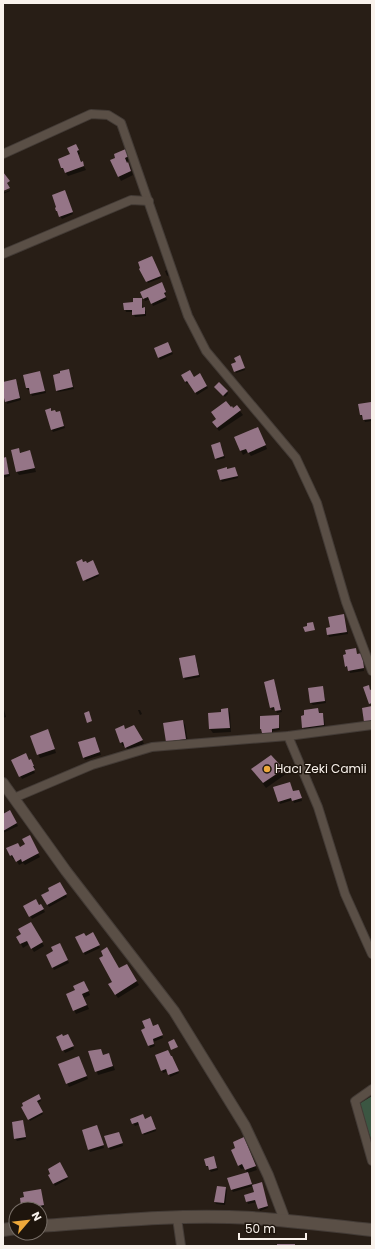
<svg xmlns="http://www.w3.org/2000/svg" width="375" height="1249" viewBox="0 0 375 1249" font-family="Poppins,sans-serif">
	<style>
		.forest { fill: #3b5642 }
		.shadow { fill: #0007 }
		.building { fill: #957587 }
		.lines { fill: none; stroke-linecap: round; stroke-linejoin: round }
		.minor-casing { stroke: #433b36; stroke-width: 10 }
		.tertiary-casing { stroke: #433b36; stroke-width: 12 }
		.secondary-casing { stroke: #433b36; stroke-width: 14 }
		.minor { stroke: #5a4f46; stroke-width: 8 }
		.tertiary { stroke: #5a4f46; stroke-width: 10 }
		.secondary { stroke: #5a4f46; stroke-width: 12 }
		.poi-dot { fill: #eda83b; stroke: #1e150d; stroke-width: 1.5 }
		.labels { text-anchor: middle; stroke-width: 3; stroke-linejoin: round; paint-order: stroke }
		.poi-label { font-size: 12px; fill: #f9f2ec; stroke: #1e150d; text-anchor: start }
	</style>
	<rect width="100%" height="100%" fill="#281e16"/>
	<path class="forest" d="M372,1096V1142L359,1104Z"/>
	<g class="shadow">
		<path d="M78,149L80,154L78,155L86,170L68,176L62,168L59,160L71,155Z"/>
		<path d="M128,149L132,158L126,162L130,167L133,175L121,181L111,161L117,158Z"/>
		<path d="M10,190V191L3,194V193Z"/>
		<path d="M66,194L73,214L62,219L60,216Z"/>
		<path d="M153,260L161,278L148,283L140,269Z"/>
		<path d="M168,270L170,275L167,276L165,271Z"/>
		<path d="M163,286L166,294L165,295L167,300L153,306L150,299L145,301L141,293Z"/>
		<path d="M141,299L143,309L146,311V316L135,317L133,312H126L124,304L134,303Z"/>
		<path d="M167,343L173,354L160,360L155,349Z"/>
		<path d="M241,359L245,370L236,373L235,371Z"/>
		<path d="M69,370L74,389L58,392L56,390Z"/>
		<path d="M40,372L46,393L32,396L30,390H28L27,388Z"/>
		<path d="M200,375L208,388L197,395L189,382L187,384L182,376L194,378Z"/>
		<path d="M3,383H17L21,400L7,404L3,390Z"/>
		<path d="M215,387L227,391L228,394L225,397Z"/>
		<path d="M371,403L372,406V421L365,422L363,417H362L361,415Z"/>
		<path d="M237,407L243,415L219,431L215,426Z"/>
		<path d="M52,412L60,414L65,428L53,432L52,430Z"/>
		<path d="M260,432L267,449L251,456L248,452L243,455L235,438Z"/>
		<path d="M221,445L225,458L217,460L216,458Z"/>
		<path d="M18,449L21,453L30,451L36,472L19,475L17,472L12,450Z"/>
		<path d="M3,459L6,461L10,476L3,478Z"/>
		<path d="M235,468L238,478L222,482L221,480Z"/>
		<path d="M83,563L94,564L99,576L86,582Z"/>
		<path d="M344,615L348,634L329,637L327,629L331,628Z"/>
		<path d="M357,655L362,657L364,671L350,673L349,668H347L346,666Z"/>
		<path d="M195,656L200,677L185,680L180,659Z"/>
		<path d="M274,681L282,712L277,713L276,709L272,710L271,707Z"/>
		<path d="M322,687L326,703L313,705L311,703Z"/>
		<path d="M3,706L6,717L3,718Z"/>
		<path d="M228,709L230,713L231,732L213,733L210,729L209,714L223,713Z"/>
		<path d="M318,709L320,714H322L324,716L325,727L305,730L303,727Z"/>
		<path d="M138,710H140L142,714L140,715Z"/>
		<path d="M278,716L280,730L273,731V735H264L261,729Z"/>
		<path d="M183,721L185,725L188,742H167Z"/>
		<path d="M125,730L141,737L144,744L128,751L125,745L123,746L121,742Z"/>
		<path d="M50,734L56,753L40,758L38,754Z"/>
		<path d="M96,740L101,755L85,760L84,758Z"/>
		<path d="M13,760L29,761L32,762L35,768L33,769L35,773L22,779Z"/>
		<path d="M252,769H283L286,774L266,788Z"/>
		<path d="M275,788L300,793L302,801L294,803L293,800L280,804Z"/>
		<path d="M10,811L18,826L3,833V815Z"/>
		<path d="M29,837L40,857L25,865L23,863L19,865L15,858L13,859L8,849L19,848L26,844Z"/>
		<path d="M60,883L67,897L49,907L43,896Z"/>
		<path d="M41,905L45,912L32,919L25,906Z"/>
		<path d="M31,923L44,946L34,952L29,944L23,948L18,938L23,935Z"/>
		<path d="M93,934L100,948L85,955L77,938L86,937Z"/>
		<path d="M59,944L69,963L54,970L47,955L55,951Z"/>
		<path d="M105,956L118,969L126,965L139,985L118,998L109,985L113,982Z"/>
		<path d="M86,985L90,995L84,998L89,1009L76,1014L67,995Z"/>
		<path d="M153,1027H159L163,1038L153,1042L155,1046L150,1048L143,1030Z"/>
		<path d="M57,1037H69L74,1049L65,1053Z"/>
		<path d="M90,1052L103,1056L109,1054L115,1070L98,1075Z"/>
		<path d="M169,1054L173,1059L179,1073L170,1077L168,1071L163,1073L162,1070Z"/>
		<path d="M79,1057L88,1079L69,1087L67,1083Z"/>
		<path d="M38,1095L41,1101L37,1103L43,1114L30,1121L22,1107Z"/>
		<path d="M145,1120H152L156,1131L144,1135L140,1124L135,1126L133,1123Z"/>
		<path d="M23,1121L26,1139L17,1141L15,1138Z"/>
		<path d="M98,1128L104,1148L90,1152L89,1150Z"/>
		<path d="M120,1135L123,1146L110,1150L105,1137Z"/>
		<path d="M245,1142L257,1170L248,1173L252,1186L261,1183L268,1208L260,1211L257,1202L248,1204L245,1195L255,1193L253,1186L233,1192L232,1190L247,1173L245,1168L241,1169L239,1166Z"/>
		<path d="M214,1157L218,1170L211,1172L207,1166L205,1159Z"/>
		<path d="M60,1164L68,1179L55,1186L50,1175Z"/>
		<path d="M225,1188L227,1190L225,1205L216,1204L215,1202Z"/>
		<path d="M41,1192L44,1207L34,1209L24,1208L25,1198Z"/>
	</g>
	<g class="building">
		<path d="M76,144L79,150L77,151L81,162L83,161L84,166L65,173L63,168H61L58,159L70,154L67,148Z"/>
		<path d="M128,148L131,155L125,158L127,163L128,162L131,171L118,177L110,160L115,158L114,154Z"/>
		<path d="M3,172L10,181L7,183L10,188L3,191Z"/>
		<path d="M65,190L73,212L59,217L57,211H56L55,208L56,207L52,195Z"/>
		<path d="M152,256L161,276L146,282L139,269L140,268L138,262Z"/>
		<path d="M162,282L166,292L164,293L166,297L151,304L148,297L143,299L140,292Z"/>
		<path d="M133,298H142V308L145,307V314L132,315V310H124L123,303L133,302Z"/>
		<path d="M168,342L172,352L158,358L154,348Z"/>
		<path d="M240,355L245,368L234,372L231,364L236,362L234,358Z"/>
		<path d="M69,369L73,387L56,391L53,375L60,373V371Z"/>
		<path d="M190,370L194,377L200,373L207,386L195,393L187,381L185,382L181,375Z"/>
		<path d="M40,371L45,391L30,394L29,388H26L23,375Z"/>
		<path d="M16,379L20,398L5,402L3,394V382Z"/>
		<path d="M219,382L228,391L223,396L214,387Z"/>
		<path d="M226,401L231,407L232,406L233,408L237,405L241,410L217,428L212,422L216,419L211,412Z"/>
		<path d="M371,402L372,419L363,420L362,415H360L358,404Z"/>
		<path d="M51,408V411L55,410L56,412L60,411L64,426L51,430L45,410Z"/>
		<path d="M258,427L266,445L248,453L246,449L240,451L234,437Z"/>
		<path d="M220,442L224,456L215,459L211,445Z"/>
		<path d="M19,448L20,453L30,450L35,468L16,472L11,450Z"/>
		<path d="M6,457L9,474L3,475V458Z"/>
		<path d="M227,467V469L235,467L238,476L220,480L217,470Z"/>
		<path d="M82,559L83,562L86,561L87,563L93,560L99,574L83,581L76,562Z"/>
		<path d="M344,614L347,632L327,635L326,628L330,627L328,617Z"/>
		<path d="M313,622L315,630L305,632L303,627L307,626V623Z"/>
		<path d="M356,648L357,654L362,653L364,668L348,671L347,666L345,667L343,655L346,654L345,650Z"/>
		<path d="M195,655L199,675L183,678L179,658Z"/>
		<path d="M274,679L281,710L275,711L274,707L270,708L264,682Z"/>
		<path d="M369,685L370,690L372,689V703L369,704L363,687Z"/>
		<path d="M323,686L325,701L310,703L308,688Z"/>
		<path d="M372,706V721L364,722L362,708Z"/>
		<path d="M228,708L230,728L209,729L208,713L221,712V709Z"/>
		<path d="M318,708L319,713H323L324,725L302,728L301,716L304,715V710Z"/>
		<path d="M89,711L92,721L87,723L84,713Z"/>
		<path d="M279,715V728L272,729V733H262L261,729H260V716Z"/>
		<path d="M183,720L186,739L166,742L163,723Z"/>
		<path d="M124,725L125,729L134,725L143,740L125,748L123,742L120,743L115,729Z"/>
		<path d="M48,729L55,749L37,755L30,736Z"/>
		<path d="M95,737L100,752L83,758L78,742Z"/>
		<path d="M26,753L29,760L31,759L34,766H33L35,770L19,777L11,760Z"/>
		<path d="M271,755L284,769L263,783L251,769Z"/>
		<path d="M290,782L293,791L299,790L302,798L292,801L291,798L278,802L273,787Z"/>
		<path d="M10,810L17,823L3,831V814Z"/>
		<path d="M30,835L39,853L22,862L21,859L16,862L12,855L10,856L6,848L18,843L20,847L25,844L22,839Z"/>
		<path d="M60,882L67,894L47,905L41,895L49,891L48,888Z"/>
		<path d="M36,899L39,905L41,904L44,909L29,917L23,906Z"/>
		<path d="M31,922L43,942L31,949L27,941L20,944L16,937L21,934L18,929Z"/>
		<path d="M93,932L100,945L83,953L75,937L84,933L86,936Z"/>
		<path d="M60,943L68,960L52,968L46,955L53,951L51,947Z"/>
		<path d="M107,947L119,968L127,964L137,981L115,995L108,984L112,982L99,958L103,956L101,951Z"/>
		<path d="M84,981L89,991L82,994L87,1005L73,1011L66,994L75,990L73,986Z"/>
		<path d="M150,1018L153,1026L158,1024L163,1035L153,1039L154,1044L148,1046L141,1030L145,1028L142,1021Z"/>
		<path d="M62,1034L63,1036L68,1034L74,1046L62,1051L56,1037Z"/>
		<path d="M174,1039L178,1047L171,1050L168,1042Z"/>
		<path d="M101,1049L103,1055L109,1053L113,1066L95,1072L88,1051Z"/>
		<path d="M168,1050L171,1056H172L179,1071L168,1075L166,1069L161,1071L155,1055Z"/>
		<path d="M79,1056L87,1076L66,1084L58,1064Z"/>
		<path d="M39,1094L41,1099L37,1101L43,1112L28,1120L21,1107L23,1106L22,1103Z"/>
		<path d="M143,1114L145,1119L151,1116L156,1129L142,1134L138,1122L132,1124L130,1119Z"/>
		<path d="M23,1120L26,1137L14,1139L12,1122Z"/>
		<path d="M97,1125L104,1145L88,1150L82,1130Z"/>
		<path d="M119,1132L123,1143L108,1148L104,1136Z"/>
		<path d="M244,1137L256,1166L245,1170L242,1164L238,1166L231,1150L235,1148L233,1142Z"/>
		<path d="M214,1156L217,1168L209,1170L208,1166H206L204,1159Z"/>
		<path d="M60,1162L68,1177L53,1184L48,1175L50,1174L48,1169Z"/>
		<path d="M248,1172L252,1184L231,1190L227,1178Z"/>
		<path d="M262,1182L268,1206L258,1209L255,1200L246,1202L244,1195L254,1192L252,1185Z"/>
		<path d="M217,1186L226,1187L224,1203L214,1202Z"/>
		<path d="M41,1189L44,1205L24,1209L21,1206L20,1198L24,1197L23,1192Z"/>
		<rect x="277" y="1244" width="18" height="2"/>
	</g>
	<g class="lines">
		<g class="minor-casing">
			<g id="minor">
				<path d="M3,154L91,114L108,115L121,123L188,316L206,351L296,458L317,503L346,602L372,671"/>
				<path d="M3,254L131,200L149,201"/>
				<path d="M288,736L318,807L345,894L372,954"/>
				<path d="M14,798L92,765L152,747L288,736L372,725"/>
				<path d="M372,1089L355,1101L372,1161"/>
				<path d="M177,1218L181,1246"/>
			</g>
		</g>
		<g class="tertiary-casing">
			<path id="tertiary" d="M3,783L66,871L174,1011L245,1126L268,1175L285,1220"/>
		</g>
		<g class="secondary-casing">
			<g id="secondary">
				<path d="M40,1226C103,1222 166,1215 229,1217C277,1218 324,1225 372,1230"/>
				<path d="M3,1230L16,1228"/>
			</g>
		</g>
		<use href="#minor" class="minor"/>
		<use href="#tertiary" class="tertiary"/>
		<use href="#secondary" class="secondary"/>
	</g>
	<circle class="poi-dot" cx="267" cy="769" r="4"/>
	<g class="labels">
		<g class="poi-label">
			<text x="275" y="773">Hacı Zeki Camii</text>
		</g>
	</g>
	<rect width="375" height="1249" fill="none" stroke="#f9f2ec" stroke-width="8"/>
	<g transform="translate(28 1221) rotate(62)"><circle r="19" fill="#1e150d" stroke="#766d66"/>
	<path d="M0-3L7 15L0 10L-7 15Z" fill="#eda83b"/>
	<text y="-6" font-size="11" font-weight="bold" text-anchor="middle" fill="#f9f2ec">N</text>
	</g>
	<path d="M239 1233v6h67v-6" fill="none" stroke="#f9f2ec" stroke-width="2"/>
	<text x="245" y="1233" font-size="12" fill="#f9f2ec" stroke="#1e150d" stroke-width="3" paint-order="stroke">50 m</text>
</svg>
